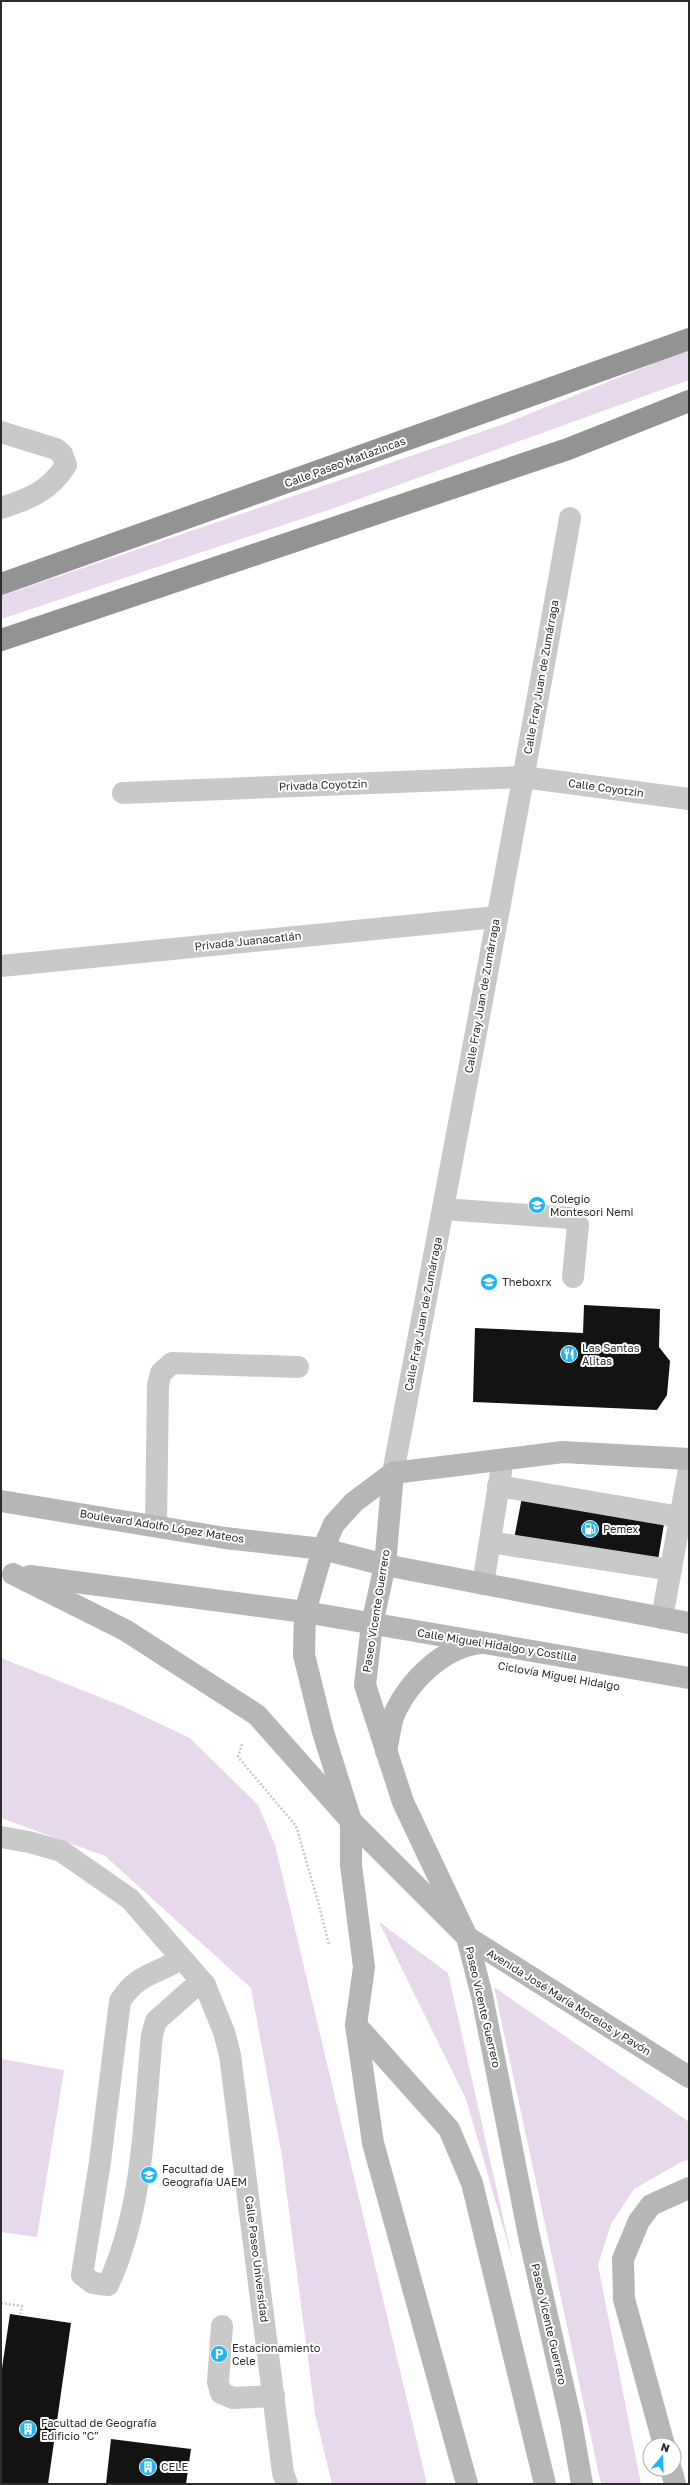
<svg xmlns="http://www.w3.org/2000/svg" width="690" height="2485" viewBox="0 0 690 2485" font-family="'Golos Text',sans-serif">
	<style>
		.green { fill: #e8d8eb }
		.building { fill: #131313 }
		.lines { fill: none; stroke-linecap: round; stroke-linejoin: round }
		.path { stroke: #c9c9c9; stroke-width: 2.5; stroke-dasharray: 2 2; stroke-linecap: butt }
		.lane { stroke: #c9c9c9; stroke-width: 22 }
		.street { stroke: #c9c9c9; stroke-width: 22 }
		.secondary { stroke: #b6b6b6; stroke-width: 22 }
		.highway { stroke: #939393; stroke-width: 22 }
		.labels { text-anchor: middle; stroke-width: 4; stroke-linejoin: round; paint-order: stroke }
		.street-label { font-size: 11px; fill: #2c2c2c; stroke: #fff }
		.poi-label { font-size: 11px; fill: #2c2c2c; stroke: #fff; text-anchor: start }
	</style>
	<rect width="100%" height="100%" fill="#fff"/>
	<g class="green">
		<path d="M689,349V380L340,506L1,619V596L507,423Z"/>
		<path d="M1,1658L122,1706L190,1738L258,1805L275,1845L427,2484H332L315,2414L282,2156L251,1988L105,1856L1,1818Z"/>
		<path d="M379,1922L448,1973L513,2262L466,2099Z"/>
		<path d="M494,1987L689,2122V2160L683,2161L634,2189L611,2224L598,2265L641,2484H601Z"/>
		<path d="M1,2059L64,2070L37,2237L1,2232Z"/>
	</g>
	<g class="building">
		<path d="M584,1305L660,1309L659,1347L670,1361L667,1395L657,1410L473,1402L475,1328L583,1333Z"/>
		<path d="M523,1492L665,1518L657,1566L514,1539Z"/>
		<path d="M10,2314L71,2323L48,2484H1V2375Z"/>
		<path d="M111,2439L191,2449L186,2484H106Z"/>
	</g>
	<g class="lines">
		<g class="path">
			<path d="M242,1744L238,1757L296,1826L317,1898L329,1945"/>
			<path d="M1,2303L22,2306L20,2314"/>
		</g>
		<g class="lane">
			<path d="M443,1209L571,1218L578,1225L573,1277"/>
			<path d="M498,1486L680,1517"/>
			<path d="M156,1526L158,1385L161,1373L172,1363L298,1367"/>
			<path d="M490,1542L671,1570"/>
			<path d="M483,1584L501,1472"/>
			<path d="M662,1618L689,1469"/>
			<path d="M1,1837L29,1842L61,1851L130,1899L205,1985L224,2032L230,2055L283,2473L287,2484"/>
			<path d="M181,1959C155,1975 138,1973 120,2001L100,2162L82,2275L93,2283L108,2285C144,2208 144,2118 152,2035L156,2021L192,1989L205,1985"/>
			<path d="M222,2326L218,2382L221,2393L233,2398L274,2396"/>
		</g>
		<g class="street">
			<path d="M1,432L56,449L62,454L66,465C50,491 29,499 1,508"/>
			<path d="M123,793L523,777L689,799"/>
			<path d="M1,966L496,917"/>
			<path d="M393,1473C453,1155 514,837 570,518"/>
		</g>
		<g class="secondary">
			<path d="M393,1473L385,1565L372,1624L365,1685L403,1802L467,1937L482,1996L529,2236L571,2421L582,2484"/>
			<path d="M1,1501L225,1538L323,1549L385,1565L689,1623"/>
			<path d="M13,1574L125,1630L257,1715L351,1821L467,1937L689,2077"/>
			<path d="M30,1576L305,1612L689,1678"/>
			<path d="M386,1751C389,1739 390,1723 395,1712C410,1680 444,1647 480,1643"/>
			<path d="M356,2025L449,2129L472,2183L545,2484"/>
			<path d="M664,2445L624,2299L623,2259L639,2221L651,2205L689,2188"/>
			<path d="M671,2469L675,2484"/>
			<path d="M467,2484L373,2143L356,2025L364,1967L351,1865V1821L323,1732L304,1655L305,1612L323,1549L334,1524L354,1502L393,1473L563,1452L689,1459"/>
		</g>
		<g class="highway">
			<path d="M1,584L689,339"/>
			<path d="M1,640L568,449L689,401"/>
		</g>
	</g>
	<defs>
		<g id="school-disc" transform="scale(0.9)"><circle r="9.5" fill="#1fb5f3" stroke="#fff"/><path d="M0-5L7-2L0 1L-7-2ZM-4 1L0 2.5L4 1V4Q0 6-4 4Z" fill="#fff"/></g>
		<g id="restaurant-disc" transform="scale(0.9)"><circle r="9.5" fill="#1fb5f3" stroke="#fff"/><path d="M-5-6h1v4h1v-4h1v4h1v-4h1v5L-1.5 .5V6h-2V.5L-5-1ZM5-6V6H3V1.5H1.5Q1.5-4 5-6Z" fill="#fff"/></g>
		<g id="fuel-disc" transform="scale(0.9)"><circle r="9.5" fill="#1fb5f3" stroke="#fff"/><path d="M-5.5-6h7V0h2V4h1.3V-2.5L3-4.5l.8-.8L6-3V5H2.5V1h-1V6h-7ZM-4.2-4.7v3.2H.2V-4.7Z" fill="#fff"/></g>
		<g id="university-disc" transform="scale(0.9)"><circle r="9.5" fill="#1fb5f3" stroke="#fff"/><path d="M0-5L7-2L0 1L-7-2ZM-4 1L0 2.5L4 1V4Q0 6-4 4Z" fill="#fff"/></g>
		<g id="parking-disc" transform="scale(0.9)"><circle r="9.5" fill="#1fb5f3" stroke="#fff"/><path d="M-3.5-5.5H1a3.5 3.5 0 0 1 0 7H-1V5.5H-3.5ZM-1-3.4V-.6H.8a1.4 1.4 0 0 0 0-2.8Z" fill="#fff"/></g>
		<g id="building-disc" transform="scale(0.9)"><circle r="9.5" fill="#1fb5f3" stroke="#fff"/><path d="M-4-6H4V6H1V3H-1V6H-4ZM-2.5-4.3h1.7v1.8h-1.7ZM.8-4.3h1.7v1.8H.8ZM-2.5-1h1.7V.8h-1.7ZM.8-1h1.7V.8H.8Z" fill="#fff"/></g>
	</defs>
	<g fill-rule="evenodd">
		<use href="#school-disc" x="537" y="1205"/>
		<use href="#school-disc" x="489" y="1282"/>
		<use href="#restaurant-disc" x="569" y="1354"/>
		<use href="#fuel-disc" x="590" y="1529"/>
		<use href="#university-disc" x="149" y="2175"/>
		<use href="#parking-disc" x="219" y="2354"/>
		<use href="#building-disc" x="28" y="2429"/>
		<use href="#building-disc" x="148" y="2467"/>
	</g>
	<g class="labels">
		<g class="street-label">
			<text transform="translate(345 462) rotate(-20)" y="4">Calle Paseo Matlazincas</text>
			<text transform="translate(541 677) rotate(-80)" y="4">Calle Fray Juan de Zumárraga</text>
			<text transform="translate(323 785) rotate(-2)" y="4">Privada Coyotzin</text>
			<text transform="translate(606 788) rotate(8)" y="4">Calle Coyotzin</text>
			<text transform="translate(248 941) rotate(-6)" y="4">Privada Juanacatlán</text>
			<text transform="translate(482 996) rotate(-80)" y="4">Calle Fray Juan de Zumárraga</text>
			<text transform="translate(423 1314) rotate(-79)" y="4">Calle Fray Juan de Zumárraga</text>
			<text transform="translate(162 1526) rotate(9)" y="4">Boulevard Adolfo López Mateos</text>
			<text transform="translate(376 1611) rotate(-81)" y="4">Paseo Vicente Guerrero</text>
			<text transform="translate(497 1645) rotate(9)" y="4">Calle Miguel Hidalgo y Costilla</text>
			<text transform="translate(559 1676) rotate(10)" y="4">Ciclovía Miguel Hidalgo</text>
			<text transform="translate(569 2002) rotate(32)" y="4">Avenida José María Morelos y Pavón</text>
			<text transform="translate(483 2007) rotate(77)" y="4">Paseo Vicente Guerrero</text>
			<text transform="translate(257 2259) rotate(83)" y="4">Calle Paseo Universidad</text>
			<text transform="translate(549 2324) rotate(77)" y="4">Paseo Vicente Guerrero</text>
		</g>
		<g class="poi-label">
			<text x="550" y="1203">Colegio<tspan x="550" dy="13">Montesori Nemi</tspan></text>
			<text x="502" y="1286">Theboxrx</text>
			<text x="582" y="1352">Las Santas<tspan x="582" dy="13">Alitas</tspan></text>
			<text x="603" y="1533">Pemex</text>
			<text x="162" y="2173">Facultad de<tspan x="162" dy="13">Geografía UAEM</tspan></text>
			<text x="232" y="2352">Estacionamiento<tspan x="232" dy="13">Cele</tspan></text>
			<text x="41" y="2427">Facultad de Geografía<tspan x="41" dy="13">Edificio "C"</tspan></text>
			<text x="161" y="2471">CELE</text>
		</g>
	</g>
	<rect width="690" height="2485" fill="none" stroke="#2c2c2c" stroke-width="4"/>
	<g transform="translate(662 2457) rotate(19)"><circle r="19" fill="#ffffff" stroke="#ababab"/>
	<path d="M0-3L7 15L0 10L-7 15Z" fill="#1fb5f3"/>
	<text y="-6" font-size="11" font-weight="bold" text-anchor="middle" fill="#2c2c2c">N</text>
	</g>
</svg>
